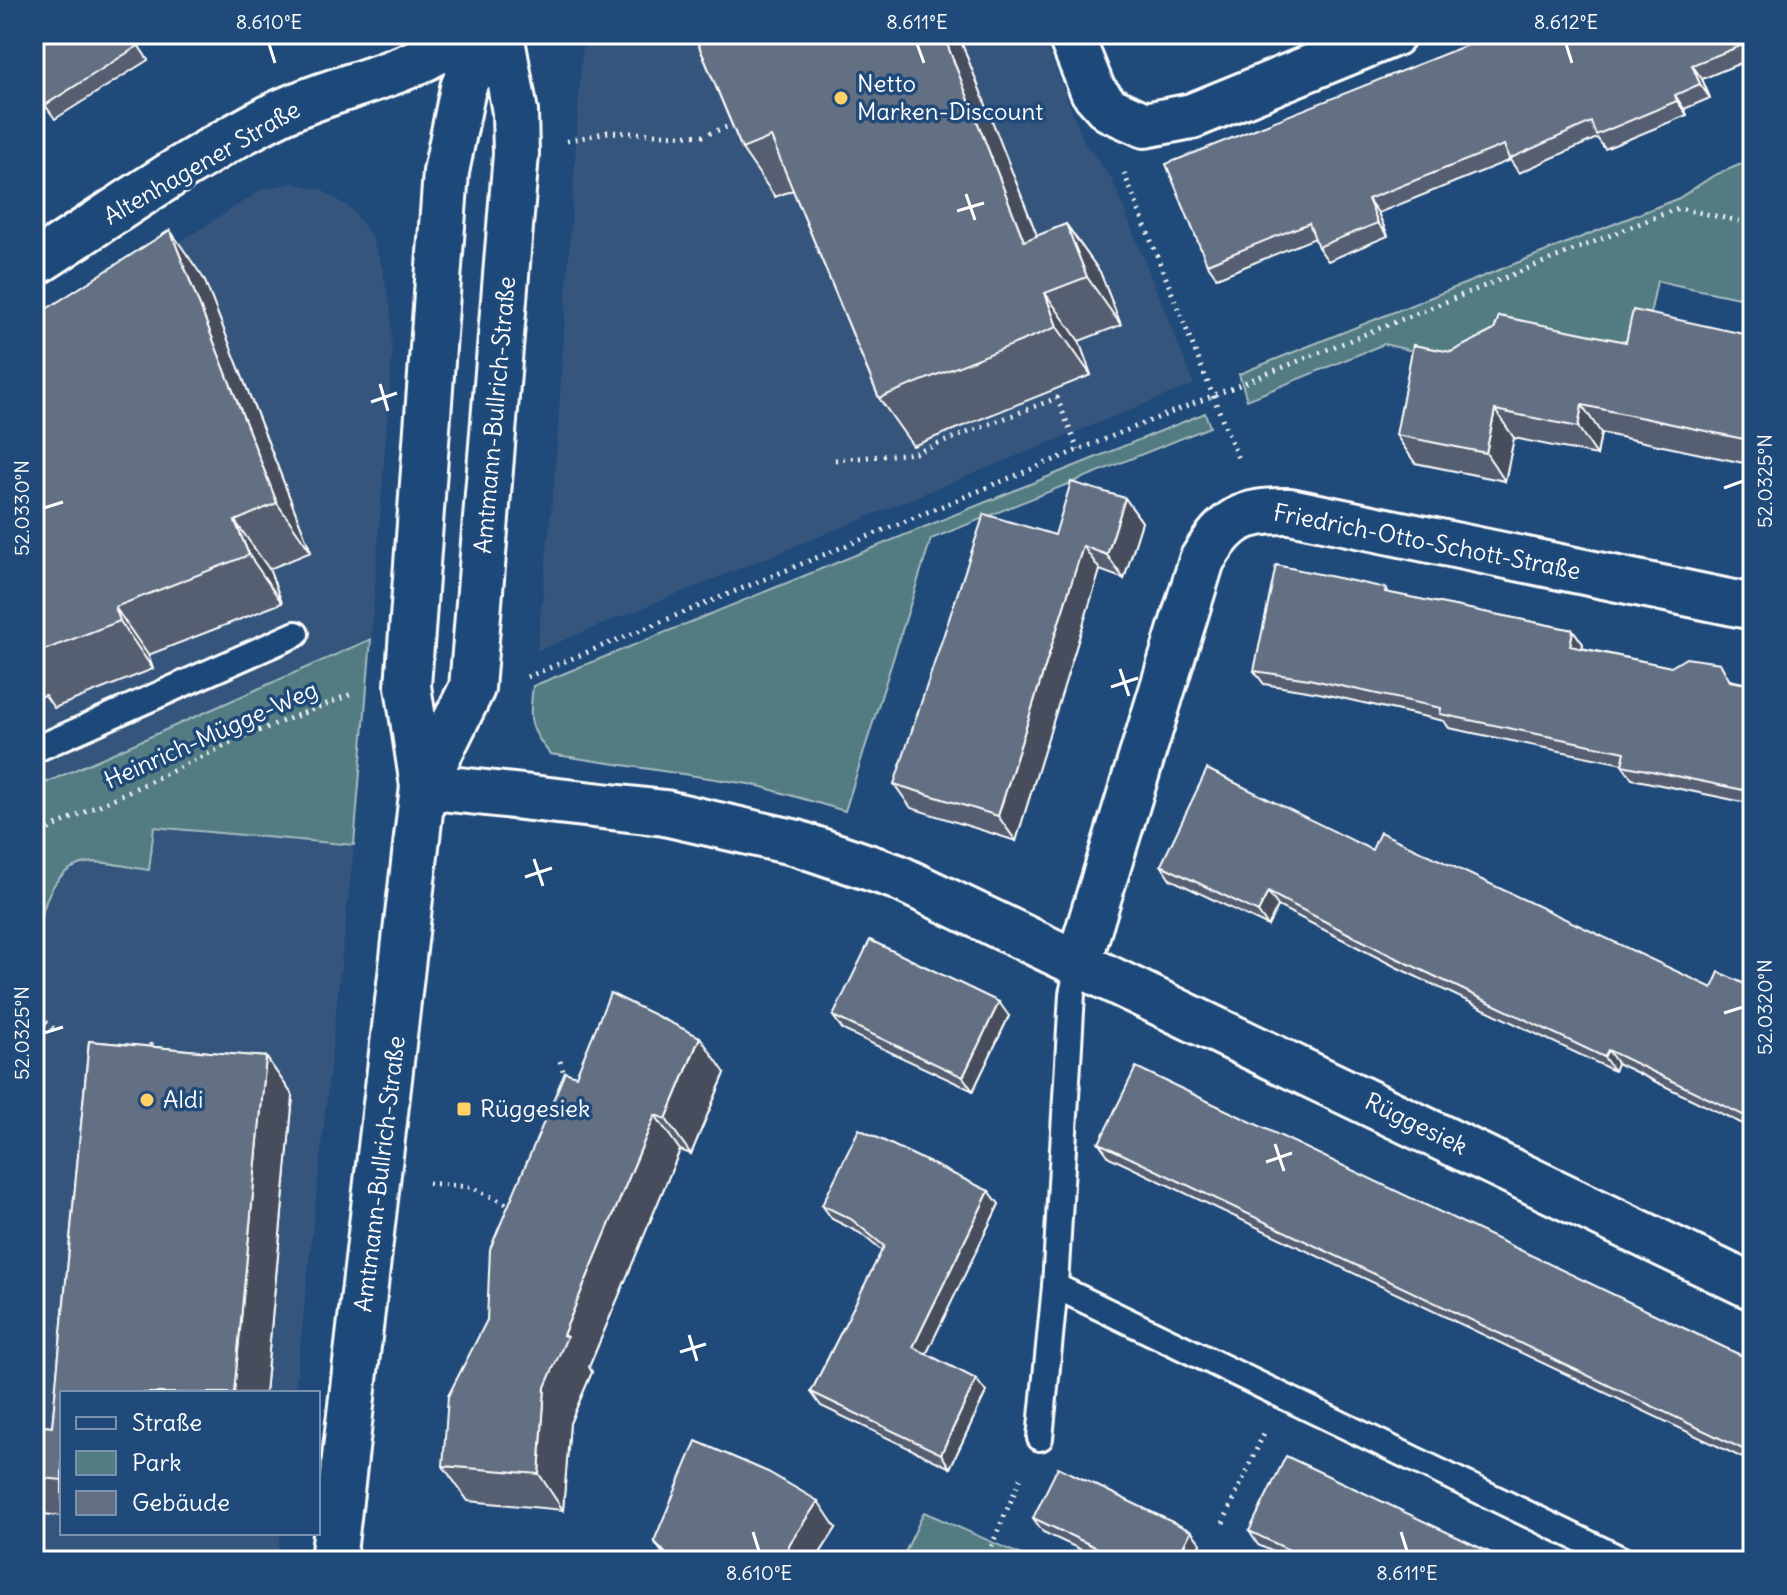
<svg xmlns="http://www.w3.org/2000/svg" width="1787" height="1595" viewBox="0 0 1787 1595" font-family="Delius,sans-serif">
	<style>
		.built { fill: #34557d }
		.green { fill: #527b82; stroke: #a8bdc0; stroke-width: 2 }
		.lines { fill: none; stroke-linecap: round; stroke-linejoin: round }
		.service-casing { stroke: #fff; stroke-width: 30 }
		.minor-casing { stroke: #fff; stroke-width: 50 }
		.tertiary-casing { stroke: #fff; stroke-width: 50 }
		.secondary-casing { stroke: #fff; stroke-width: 50 }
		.path { stroke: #fff; stroke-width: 5; stroke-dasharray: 2 6; stroke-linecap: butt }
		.service { stroke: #1f4a7a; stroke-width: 24 }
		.minor { stroke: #1f4a7a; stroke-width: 44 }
		.tertiary { stroke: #1f4a7a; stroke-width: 44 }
		.secondary { stroke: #1f4a7a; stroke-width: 44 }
		.wall { fill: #565f71; stroke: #fff; stroke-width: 2 }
		.shaded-wall { fill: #464e5c; stroke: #fff; stroke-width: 2 }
		.building { fill: #646f83; stroke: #fff; stroke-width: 2 }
		.ticks { fill: none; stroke: #fff; stroke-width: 3 }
		.poi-dot { fill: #ffd166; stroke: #1f4a7a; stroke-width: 3 }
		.labels { text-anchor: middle; stroke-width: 7; stroke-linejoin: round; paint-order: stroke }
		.poi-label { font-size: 24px; fill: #fff; stroke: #1f4a7a; text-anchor: start }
		.street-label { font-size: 24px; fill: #fff; stroke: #1f4a7a }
		.neatline { fill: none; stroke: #fff; stroke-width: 3 }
		.ticks-label { font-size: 20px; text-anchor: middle; fill: #fff }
	</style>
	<rect width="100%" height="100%" fill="#1f4a7a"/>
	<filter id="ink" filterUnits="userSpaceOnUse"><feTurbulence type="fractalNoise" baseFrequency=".0125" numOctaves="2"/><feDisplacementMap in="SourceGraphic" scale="16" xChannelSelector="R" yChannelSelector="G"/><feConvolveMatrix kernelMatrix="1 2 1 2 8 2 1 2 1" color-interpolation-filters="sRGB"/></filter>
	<g filter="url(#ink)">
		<g class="built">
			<path d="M583,34H1042L1085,144L1112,179L1194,384L537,651L555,471Z"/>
			<path d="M292,183L322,190L350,208L370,233L382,267L391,311L392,355L371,639L34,788V334L263,189Z"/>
			<path d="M153,827L354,845L295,1393H62V1533H280L278,1556L259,1561H34V951L45,898L62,875L86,863L149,870Z"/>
		</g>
		<g class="green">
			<path d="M1753,159V301L1657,281L1641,358L1475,366L1384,344L1247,400L1239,374L1679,198L1713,176Z"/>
			<path d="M1205,413L1210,427L931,539L845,811L755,785L550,754C528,727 529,720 533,686Z"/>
			<path d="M371,639L354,845L154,827L149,870C131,868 104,860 86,863C45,871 41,919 34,951V788Z"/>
			<path d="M924,1512L1035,1561H901Z"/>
		</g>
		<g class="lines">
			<g class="service-casing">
				<g id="service">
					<path d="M34,750L296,634"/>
					<path d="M1055,1286L1625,1561"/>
					<path d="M1040,1438L1055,1286L1072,994L1079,961"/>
				</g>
			</g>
			<g class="minor-casing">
				<g id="minor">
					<path d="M1070,34L1093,91L1109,109L1145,125L1192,116L1393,34"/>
					<path d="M423,786L665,813L797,843L897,877L1753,1287"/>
					<path d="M1079,961L1202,560C1227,519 1242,510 1290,511L1753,607"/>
				</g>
			</g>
			<g class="tertiary-casing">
				<g id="tertiary">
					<path d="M423,786L472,688L516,154L515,112L501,34"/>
					<path d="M333,1561L423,786L408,686L446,172L463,88L485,34"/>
				</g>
			</g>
			<g class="secondary-casing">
				<path id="secondary" d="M34,264C114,213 194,155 279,113C339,84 410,77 463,34"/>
			</g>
			<g class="path">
				<path d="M567,141L608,132L703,136L737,123"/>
				<path d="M1124,173L1239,461"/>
				<path d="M835,460L915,453L1057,398L1078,450"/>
				<path d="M527,677L1078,450L1678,208L1753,224"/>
				<path d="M34,836L248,735L354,693"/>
				<path d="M34,1011L55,1030"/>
				<path d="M150,1053L152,1038"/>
				<path d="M560,1061L566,1080"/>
				<path d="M428,1183L471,1187L513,1207"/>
				<path d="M1223,1523L1264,1433"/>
				<path d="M985,1561L1022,1475"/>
			</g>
			<use href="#service" class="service"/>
			<use href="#minor" class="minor"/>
			<use href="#tertiary" class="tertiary"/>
			<use href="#secondary" class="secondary"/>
		</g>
		<g class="wall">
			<path d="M131,34L148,60L55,119L45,105Z"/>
			<path d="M694,34H958L1037,236L1066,224L1100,272L1121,325L1079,341L1091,375L913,446L879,398L793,190L775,197L742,149Z"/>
			<path d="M1753,34V58L1702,79L1710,98L1684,109L1687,115L1605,149L1597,138L1519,173L1510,160L1378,213L1388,236L1328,261L1318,247L1315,238L1217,278L1207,264Z"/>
			<path d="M204,279L311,552L269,569L282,603L148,655L153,669L54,708L45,695L34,699V317Z"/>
			<path d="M1753,336V465L1601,433L1597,455L1514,438L1505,481L1415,463L1396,435L1451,352Z"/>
			<path d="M1125,498L1142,522L1124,579L1100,570L1016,841L911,808L894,784L1055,535Z"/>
			<path d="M1386,588L1389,593L1573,630L1583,644L1582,648L1753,685V804L1632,779L1622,765L1623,764L1449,728L1444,721L1319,693L1264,684L1254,671Z"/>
			<path d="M1372,850L1712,988H1753V1129L1617,1063L1614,1071L1396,967L1278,906L1268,926L1170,879L1161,865Z"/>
			<path d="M833,1016H1009L973,1091L843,1030Z"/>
			<path d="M89,1041L266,1057L293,1096L265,1393H62V1516L34,1513V1425L52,1427Z"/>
			<path d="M725,1073L691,1154L680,1150L589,1367L592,1372L570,1423L563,1510L468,1501L443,1466L487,1320L576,1076Z"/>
			<path d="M1099,1143L1753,1361V1463L1109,1157Z"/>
			<path d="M989,1191L999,1204L926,1354L986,1392L950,1468L821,1406L811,1392L882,1251L860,1233L832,1219L822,1205Z"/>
			<path d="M1033,1518L1191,1531L1201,1544L1193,1561H1105L1043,1532Z"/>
			<path d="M836,1528L815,1561H668L654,1541Z"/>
			<path d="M1249,1531L1508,1561H1293L1258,1545Z"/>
		</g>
		<g class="shaded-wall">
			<path d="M943,34H958L1058,289L1024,241Z"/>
			<path d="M1692,65L1702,79L1710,98L1700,84Z"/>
			<path d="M1675,95L1684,109L1687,115L1677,101Z"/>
			<path d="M1368,199L1378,213L1388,236L1378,223Z"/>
			<path d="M1066,224L1100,272L1121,325L1087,277Z"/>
			<path d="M170,230L204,279L311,552L277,503Z"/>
			<path d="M1045,293L1079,341L1091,375L1057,327Z"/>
			<path d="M1582,405L1601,433L1597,455L1578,427Z"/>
			<path d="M1495,410L1514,438L1505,481L1486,453Z"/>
			<path d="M1125,498L1142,522L1124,579L1107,555Z"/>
			<path d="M235,521L269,569L282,603L249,555Z"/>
			<path d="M1083,546L1100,570L1016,841L998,816Z"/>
			<path d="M115,607L148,655L153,669L120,621Z"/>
			<path d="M1573,630L1583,644L1580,660L1570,646Z"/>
			<path d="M1268,892L1278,906L1268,926L1258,912Z"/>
			<path d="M999,1002L1009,1016L973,1091L963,1077Z"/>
			<path d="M700,1037L725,1073L691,1154L666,1119Z"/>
			<path d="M1608,1050L1617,1063L1614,1071L1604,1057Z"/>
			<path d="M266,1057L293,1096L265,1393H234Z"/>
			<path d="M655,1115L680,1150L589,1367L592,1372L570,1423L563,1510L539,1474L545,1387L563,1335Z"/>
			<path d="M989,1191L999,1204L923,1361L913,1347Z"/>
			<path d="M976,1379L986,1392L950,1468L941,1454Z"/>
			<path d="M818,1501L836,1528L815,1561H782L790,1543Z"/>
			<path d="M1191,1531L1201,1544L1193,1561H1176Z"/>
		</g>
		<g class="building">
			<path d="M34,34H130L138,46L45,105L34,87Z"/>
			<path d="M694,34H943L1024,241L1066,224L1087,277L1045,293L1057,327L879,398L771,137L742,149Z"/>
			<path d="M1495,34H1753V41L1692,65L1700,84L1675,95L1677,101L1596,135L1591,122L1509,159L1504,145L1368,199L1378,223L1318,247L1309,223L1207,264L1166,164Z"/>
			<path d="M170,230L277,503L235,521L249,555L115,607L120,621L34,654V317Z"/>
			<path d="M1633,310L1753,336V441L1582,405L1578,427L1495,410L1486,453L1396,435L1413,345L1451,352L1494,330L1499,316L1626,342Z"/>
			<path d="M1071,482L1125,498L1107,555L1083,546L998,816L894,784L984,514L1055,535Z"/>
			<path d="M1276,565L1386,588L1385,592L1573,630L1570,646L1671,667L1686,658L1720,663L1730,681L1753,685V792L1622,765L1625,752L1440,714L1441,708L1309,679L1254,671Z"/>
			<path d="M1207,769L1372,850L1380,832L1712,988L1719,972L1753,988V1116L1749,1118L1608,1050L1604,1057L1386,953L1268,892L1258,912L1161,865Z"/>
			<path d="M870,940L999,1002L963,1077L833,1016Z"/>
			<path d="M610,993L700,1037L666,1119L655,1115L563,1335L567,1337L545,1387L539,1474L443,1466L448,1396L487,1320L490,1249L565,1072L576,1076Z"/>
			<path d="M89,1041L266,1057L234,1393H62V1480L34,1477V1425L52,1427Z"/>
			<path d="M1136,1067L1753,1361V1454L1099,1143Z"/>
			<path d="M859,1129L989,1191L913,1347L976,1379L941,1454L811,1392L884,1246L851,1219L822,1205Z"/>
			<path d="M696,1441L768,1472L818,1501L790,1543L782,1561H678L668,1556L654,1541Z"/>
			<path d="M1286,1456L1508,1561H1312L1249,1531Z"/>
			<path d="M1058,1467L1191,1531L1176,1561H1125L1033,1518Z"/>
		</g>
	</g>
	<path class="ticks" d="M269,44L275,63M917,44L924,63M1566,44L1572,63M966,194L975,220M957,211L984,203M380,384L388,411M371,402L397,393M1724,488L1743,481M44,508L63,502M1120,669L1129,696M1111,687L1138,678M534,859L543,886M525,877L552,868M1724,1013L1743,1007M44,1033L63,1027M1275,1144L1284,1171M1266,1162L1292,1153M689,1335L697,1361M680,1352L706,1344M753,1532L759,1551M1401,1532L1407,1551"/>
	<g class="poi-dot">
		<circle cx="841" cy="98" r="8"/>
		<circle cx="147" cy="1100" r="8"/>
		<rect x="456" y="1101" width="16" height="16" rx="4"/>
	</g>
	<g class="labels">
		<g class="poi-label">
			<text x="857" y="92">Netto<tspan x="857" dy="28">Marken-Discount</tspan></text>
			<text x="163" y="1108">Aldi</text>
			<text x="480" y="1117">Rüggesiek</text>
		</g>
		<g class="street-label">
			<text transform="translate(202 163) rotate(-30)" y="8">Altenhagener Straße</text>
			<text transform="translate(495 415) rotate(-85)" y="8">Amtmann-Bullrich-Straße</text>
			<text transform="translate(1427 542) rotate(11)" y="8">Friedrich-Otto-Schott-Straße</text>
			<text transform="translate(211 735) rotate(-24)" y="8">Heinrich-Mügge-Weg</text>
			<text transform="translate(1416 1124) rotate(26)" y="8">Rüggesiek</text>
			<text transform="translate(380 1174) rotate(-83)" y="8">Amtmann-Bullrich-Straße</text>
		</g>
	</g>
	<rect width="1787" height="1595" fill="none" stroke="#1f4a7a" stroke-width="88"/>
	<rect x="60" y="1391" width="260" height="144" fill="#1f4a7a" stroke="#7992af" stroke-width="2"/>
	<rect x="76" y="1417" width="40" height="12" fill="#1f4a7a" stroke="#7992af" stroke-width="2"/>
	<text x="132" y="1431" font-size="24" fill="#ffffff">Straße</text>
	<rect x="76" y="1451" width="40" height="24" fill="#527b82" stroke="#7992af" stroke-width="2"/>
	<text x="132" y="1471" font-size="24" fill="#ffffff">Park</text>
	<rect x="76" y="1491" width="40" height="24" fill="#646f83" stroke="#7992af" stroke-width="2"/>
	<text x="132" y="1511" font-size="24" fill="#ffffff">Gebäude</text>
	<rect x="44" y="44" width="1699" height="1507" class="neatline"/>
	<g class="ticks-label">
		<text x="269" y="29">8.610°E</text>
		<text x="917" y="29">8.611°E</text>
		<text x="1566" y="29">8.612°E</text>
		<text transform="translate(1765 481) rotate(-90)" y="7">52.0325°N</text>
		<text transform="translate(22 508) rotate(-90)" y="7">52.0330°N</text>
		<text transform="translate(1765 1007) rotate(-90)" y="7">52.0320°N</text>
		<text transform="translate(22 1033) rotate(-90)" y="7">52.0325°N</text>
		<text x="759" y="1580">8.610°E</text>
		<text x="1407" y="1580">8.611°E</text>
	</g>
</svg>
